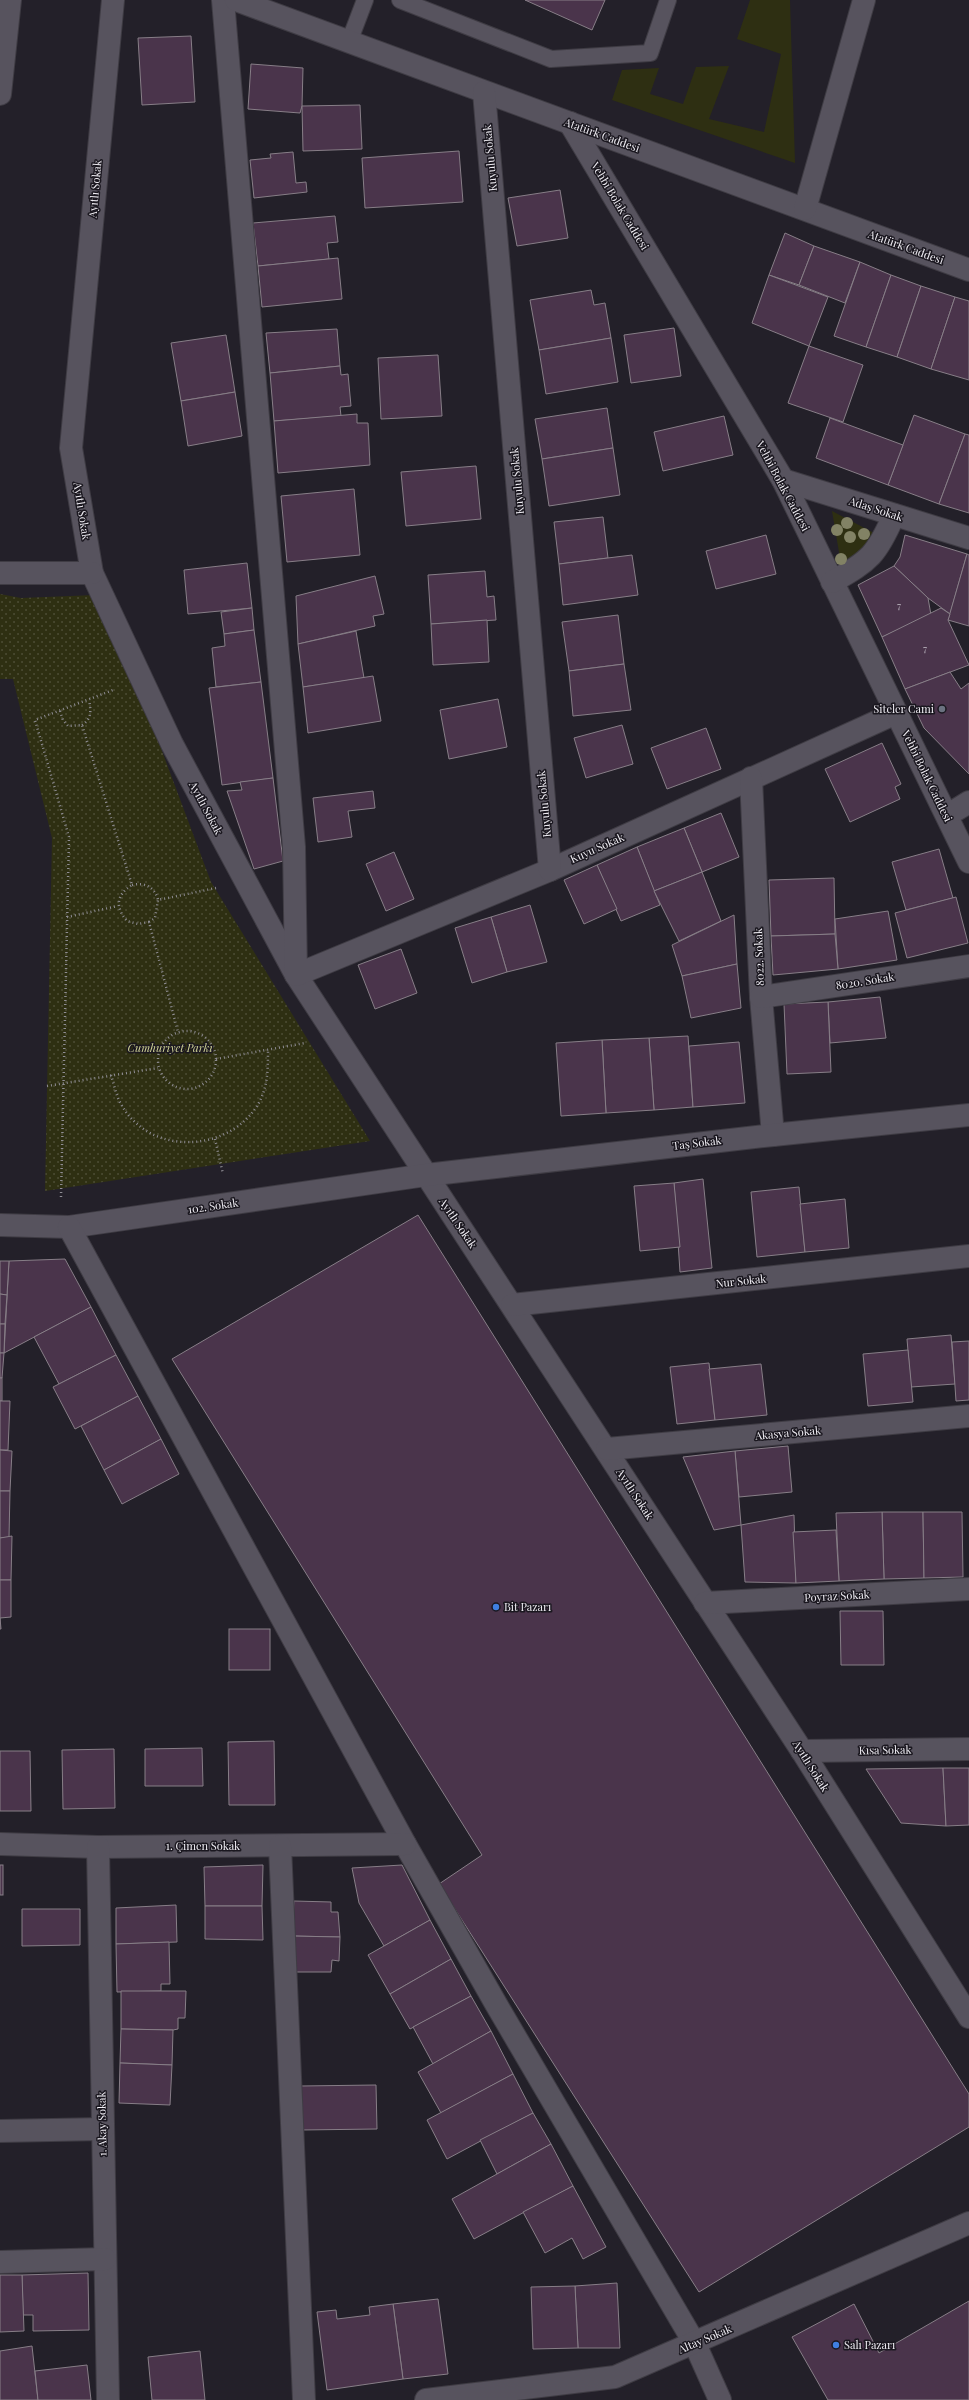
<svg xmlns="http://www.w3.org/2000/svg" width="969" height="2400" viewBox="0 0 969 2400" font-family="'Playfair Display',serif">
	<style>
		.green { fill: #2e2f12 }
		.park { fill: url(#park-dots) }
		.building { fill: #4a344b; stroke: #877e87 }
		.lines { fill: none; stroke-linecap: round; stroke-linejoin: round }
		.lane-casing { stroke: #3f3c44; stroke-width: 18 }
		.street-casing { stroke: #3f3c44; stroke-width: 24 }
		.path { stroke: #8f8d94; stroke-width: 2.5; stroke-dasharray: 1 3; stroke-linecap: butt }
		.lane { stroke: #57535e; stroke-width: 16 }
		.street { stroke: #57535e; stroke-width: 22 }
		.tree { fill: #828265 }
		.worship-dot { fill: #6b7280; stroke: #1a171f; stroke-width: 1.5 }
		.shop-dot { fill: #3f7fe0; stroke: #1a171f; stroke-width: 1.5 }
		.labels { text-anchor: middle; stroke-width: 3; stroke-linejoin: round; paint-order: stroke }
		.number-label { font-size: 9px; fill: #c6c0ca }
		.street-label { font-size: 11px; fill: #f0eef4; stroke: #1a171f }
		.poi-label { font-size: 11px; fill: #f0eef4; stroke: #1a171f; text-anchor: start }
		.park-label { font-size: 11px; font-style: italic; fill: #d0d396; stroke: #1a171f }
	</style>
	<defs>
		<pattern id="park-dots" width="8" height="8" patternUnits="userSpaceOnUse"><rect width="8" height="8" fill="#2e2f12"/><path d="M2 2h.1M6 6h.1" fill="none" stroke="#4d4d35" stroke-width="1.8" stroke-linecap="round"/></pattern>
	</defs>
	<rect width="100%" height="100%" fill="#232029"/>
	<g class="green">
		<path d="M750,0H790L795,163L612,100L622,70L659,68L650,94L683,104L696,67L729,66L709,119L764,132L781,54L737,39Z"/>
		<path d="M832,511L876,534L859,552L841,564Z"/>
	</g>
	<path class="park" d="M0,594L21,598L95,595L123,647L211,882L370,1141L45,1191L52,838L13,679H0Z"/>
	<g class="building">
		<path d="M525,0H605L592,30Z"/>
		<path d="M191,36L195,102L142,105L138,38Z"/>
		<path d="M251,64L303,68L302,106L300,113L248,109Z"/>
		<path d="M360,105L362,149L303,151L302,106Z"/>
		<path d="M459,151L463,202L365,208L362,158Z"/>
		<path d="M293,152L296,183L306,182L307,192L254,198L250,160L271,158L270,154Z"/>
		<path d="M560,190L568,238L517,246L508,198Z"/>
		<path d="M335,216L338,242L327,243L329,259L258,266L253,223Z"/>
		<path d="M785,233L814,246L799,285L769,275Z"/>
		<path d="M814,246L860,262L845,303L799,285Z"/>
		<path d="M338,258L342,299L262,307L258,266Z"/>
		<path d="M860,262L891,275L866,347L834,336Z"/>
		<path d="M769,275L828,297L809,346L752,323Z"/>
		<path d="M891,275L921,286L897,357L866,347Z"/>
		<path d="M921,286L955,297L931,369L897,357Z"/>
		<path d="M591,290L594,305L605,303L611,338L539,350L530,300Z"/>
		<path d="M955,297L969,301V380L931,369Z"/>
		<path d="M674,328L681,376L631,383L624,335Z"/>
		<path d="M337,329L340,366L270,373L266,333Z"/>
		<path d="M226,335L235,392L181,401L171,343Z"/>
		<path d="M611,338L618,382L546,394L539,350Z"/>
		<path d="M809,346L863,365L843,422L788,403Z"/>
		<path d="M438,355L442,416L381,419L378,358Z"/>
		<path d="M340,366L341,375L348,374L351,406L340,407L341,416L274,421L270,373Z"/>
		<path d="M235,392L242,436L188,446L181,401Z"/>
		<path d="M607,408L613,448L542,459L535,419Z"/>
		<path d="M357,414V423H368L370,465L278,473L274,421Z"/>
		<path d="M914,415L965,434L939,504L888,485Z"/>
		<path d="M724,416L733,455L663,471L654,432Z"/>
		<path d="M830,418L903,445L888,485L816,458Z"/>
		<path d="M965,434L969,435V513L939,504Z"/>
		<path d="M613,448L620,495L549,506L542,459Z"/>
		<path d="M476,466L481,519L406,526L401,472Z"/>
		<path d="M354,489L360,555L287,562L281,496Z"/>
		<path d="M603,517L608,558L559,564L554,522Z"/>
		<path d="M766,535L776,574L716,589L706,551Z"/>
		<path d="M905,535L967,554L950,614L928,598L894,566L900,557Z"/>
		<path d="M967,554L969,555V626L948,620Z"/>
		<path d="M632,555L638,595L563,605L559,564Z"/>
		<path d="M247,563L252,608L188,614L184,570Z"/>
		<path d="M894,566L928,598L931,615L882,637L858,585Z"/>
		<path d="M485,571L487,597L494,596L496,620L431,624L428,575Z"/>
		<path d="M375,576L384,614L373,616L375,626L298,644L296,596Z"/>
		<path d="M252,608L254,630L224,634L221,612Z"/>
		<path d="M941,608L950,614L948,620L969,665L905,689L882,637Z"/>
		<path d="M618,615L624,664L569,671L562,622Z"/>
		<path d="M487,620L489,662L433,665L431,624Z"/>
		<path d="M254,630L261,682L216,687L212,648L225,646L224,634Z"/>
		<path d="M356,631L364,678L303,687L298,644Z"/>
		<path d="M624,664L631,710L573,716L569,671Z"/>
		<path d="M950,672L961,689L969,683V774L924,728L905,689Z"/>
		<path d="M373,676L381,721L308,733L303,687Z"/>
		<path d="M261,682L273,778L222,785L209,688Z"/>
		<path d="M498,699L507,747L449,759L440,710Z"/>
		<path d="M622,725L633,764L586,778L574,738Z"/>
		<path d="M706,728L721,769L667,789L651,748Z"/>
		<path d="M882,743L901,784L895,787L900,799L850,822L825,769Z"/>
		<path d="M273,778L283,861L254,869L227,791L242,790L240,782Z"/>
		<path d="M373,791L375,808L348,811L352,837L318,842L313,798Z"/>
		<path d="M721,813L739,857L702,872L684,828Z"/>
		<path d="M684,828L702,872L654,891L637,847Z"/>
		<path d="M637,847L660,905L621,921L597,865Z"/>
		<path d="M939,849L953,898L906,910L892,862Z"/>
		<path d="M394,852L414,899L386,911L366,864Z"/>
		<path d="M597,865L617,909L584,924L564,880Z"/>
		<path d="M702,872L721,921L679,941L654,891Z"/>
		<path d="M834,878L835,934L771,936L769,880Z"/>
		<path d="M956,897L968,943L907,958L895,913Z"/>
		<path d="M530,905L547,962L507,972L491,917Z"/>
		<path d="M888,911L897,960L838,969L835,919Z"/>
		<path d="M734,915L737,964L682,976L672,945Z"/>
		<path d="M491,917L507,972L472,983L455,928Z"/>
		<path d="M835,934L838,969L773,975L771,936Z"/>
		<path d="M401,949L417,993L375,1009L358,965Z"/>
		<path d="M737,964L741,1008L691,1018L682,976Z"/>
		<path d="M880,997L886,1038L830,1043L828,1002Z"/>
		<path d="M828,1002L831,1072L787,1074L784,1004Z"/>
		<path d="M688,1036L693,1107L654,1110L649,1038Z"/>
		<path d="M649,1038L654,1110L606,1113L602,1040Z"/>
		<path d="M602,1040L606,1113L561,1116L556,1043Z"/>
		<path d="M739,1042L745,1103L693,1107L689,1046Z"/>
		<path d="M703,1179L712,1268L680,1272L674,1183Z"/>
		<path d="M674,1183L680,1247L640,1251L634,1186Z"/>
		<path d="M799,1187L805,1252L757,1257L751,1192Z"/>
		<path d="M845,1199L849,1248L805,1252L800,1204Z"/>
		<path d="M418,1215L969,2094V2127L699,2292L439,1884L482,1855L172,1359Z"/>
		<path d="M65,1259L91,1307L4,1353L9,1261Z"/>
		<path d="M0,1261H9L7,1295L0,1294Z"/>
		<path d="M0,1294L7,1295L5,1324H0Z"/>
		<path d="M91,1307L116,1355L59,1384L34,1337Z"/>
		<path d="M0,1324H5L4,1353H0Z"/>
		<path d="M951,1335L955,1384L911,1387L907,1339Z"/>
		<path d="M969,1341V1400L956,1401L952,1342Z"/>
		<path d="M908,1350L913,1402L868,1406L863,1354Z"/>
		<path d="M0,1353H4L2,1378H0Z"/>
		<path d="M116,1355L138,1396L75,1429L53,1387Z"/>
		<path d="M709,1363L715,1420L677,1424L670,1367Z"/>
		<path d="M761,1364L767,1415L715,1420L709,1369Z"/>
		<rect x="0" y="1378" width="2" height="23"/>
		<path d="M138,1396L161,1439L104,1470L81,1426Z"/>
		<path d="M0,1401H10L8,1450H0Z"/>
		<path d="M161,1439L179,1474L122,1504L104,1470Z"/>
		<path d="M788,1446L792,1492L739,1497L735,1451Z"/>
		<path d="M0,1450L12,1451L10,1491H0Z"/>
		<path d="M735,1451L741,1525L714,1530L683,1457Z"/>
		<path d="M0,1491H10L9,1538H0Z"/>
		<path d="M882,1512H923L924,1578L884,1579Z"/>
		<path d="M882,1512L884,1579L839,1581L836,1513Z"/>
		<path d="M923,1512H962L963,1577L924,1578Z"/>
		<path d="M794,1515L796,1583L745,1582L741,1525Z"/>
		<path d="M836,1530L839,1581L796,1583L793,1532Z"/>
		<path d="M12,1536L11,1580H0V1538Z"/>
		<path d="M0,1580H11V1617L0,1618L1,1629H0Z"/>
		<path d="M840,1611H883L884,1665H841Z"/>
		<rect x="229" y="1629" width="41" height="41"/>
		<path d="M274,1741L275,1805H229L228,1742Z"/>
		<path d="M202,1748L203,1786H145V1749Z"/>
		<path d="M114,1749L115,1808L63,1809L62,1750Z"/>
		<path d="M0,1751H30L31,1811H0Z"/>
		<path d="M943,1768L946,1826L901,1823L866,1769Z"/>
		<path d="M943,1768H969V1825L946,1826Z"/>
		<rect x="0" y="1865" width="3" height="30"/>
		<path d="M263,1865L262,1906H205L204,1867Z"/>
		<path d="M402,1865L430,1920L384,1946L359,1903L352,1868Z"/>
		<path d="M294,1901L331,1902V1912H338L340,1937L292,1936Z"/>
		<path d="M176,1905L177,1942L116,1944V1908Z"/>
		<path d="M205,1906H262L263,1940L205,1939Z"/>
		<path d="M22,1909H80V1945L22,1946Z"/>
		<path d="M430,1920L451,1959L390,1994L368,1955Z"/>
		<path d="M292,1936L340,1937L339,1961L332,1960L331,1972H291Z"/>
		<path d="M169,1942L170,1984H161V1991L117,1992L116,1944Z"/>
		<path d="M451,1959L471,1996L410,2029L390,1994Z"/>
		<path d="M121,1991H186L185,2018H178V2029L173,2030L121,2029Z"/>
		<path d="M471,1996L491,2031L433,2064L413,2027Z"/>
		<path d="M121,2029L173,2030L172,2065L120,2063Z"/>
		<path d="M491,2031L513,2074L441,2113L418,2072Z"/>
		<path d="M120,2063L172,2065L170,2105L119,2103Z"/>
		<path d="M513,2074L533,2113L447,2159L427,2120Z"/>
		<path d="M376,2085L377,2129L301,2130L300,2086Z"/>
		<path d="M533,2113L551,2144L497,2174L480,2140Z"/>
		<path d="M551,2144L573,2186L474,2239L452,2199Z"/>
		<path d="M573,2186L606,2247L583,2259L572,2238L545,2253L523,2212Z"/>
		<path d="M88,2273L89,2330L33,2331V2315H23L22,2275Z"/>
		<path d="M0,2275H22L24,2331L0,2332Z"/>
		<path d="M617,2283L620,2348H578L575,2286Z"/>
		<path d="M575,2286L578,2348L533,2349L531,2287Z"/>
		<path d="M438,2299L448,2374L403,2379L393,2304Z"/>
		<path d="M969,2301V2400H828L792,2337L854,2304L879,2353Z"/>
		<path d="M393,2304L403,2379L327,2390L317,2312L336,2310L337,2319L370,2315L369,2307Z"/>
		<path d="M32,2346L38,2400H0V2351Z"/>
		<path d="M200,2351L205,2400H152L148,2357Z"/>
		<path d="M87,2365L91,2400H38L35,2371Z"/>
	</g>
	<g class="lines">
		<g class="lane-casing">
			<g id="lane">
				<path d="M400,0L551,59L650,53L668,0"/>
				<path d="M349,42L365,0"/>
			</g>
		</g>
		<g class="street-casing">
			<g id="street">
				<path d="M113,0L71,448L92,573L172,744L296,975L802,1751L969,2017"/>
				<path d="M223,0L294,847L296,975L550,870L896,713"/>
				<path d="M236,0L969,270"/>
				<path d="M484,92L550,870"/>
				<path d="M0,94L10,0"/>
				<path d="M570,123L783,480L969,862"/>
				<path d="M805,209L864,0"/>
				<path d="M783,480L969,538"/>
				<path d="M0,573H92"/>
				<path d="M832,582C870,561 877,554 894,515"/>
				<path d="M751,778L761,997L773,1135"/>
				<path d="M956,810L969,802"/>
				<path d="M761,997L969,966"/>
				<path d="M0,1225L69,1227L426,1175L773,1135L969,1115"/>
				<path d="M69,1227L405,1844L496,2004L695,2344L720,2400"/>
				<path d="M512,1305L969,1256"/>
				<path d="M607,1449L969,1416"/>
				<path d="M705,1603L969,1589"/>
				<path d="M802,1751L969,1749"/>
				<path d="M0,1844L98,1847L405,1844"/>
				<path d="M280,1846L304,2400"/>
				<path d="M98,1847L108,2400"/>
				<path d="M0,2131L103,2129"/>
				<path d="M0,2262L105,2259"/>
				<path d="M426,2400L615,2377L969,2223"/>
			</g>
		</g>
		<g class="path">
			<path d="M60,711L63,720L68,726L82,725L132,885C116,895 115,907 127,921L138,924L149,922L178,1032"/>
			<path d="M82,725C92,719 91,710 89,700"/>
			<path d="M132,885C144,882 155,887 158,900L216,888"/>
			<path d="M67,917L118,906"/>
			<path d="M149,922L155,918L158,900"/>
			<circle cx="187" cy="1060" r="29"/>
			<path d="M216,1059L305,1043"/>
			<path d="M111,1075C114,1084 116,1096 121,1104C149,1156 227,1153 257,1106C268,1089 268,1069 268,1050"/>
			<path d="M47,1086L158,1068"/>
			<path d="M215,1139L223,1174"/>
			<path d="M61,1197L69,837L35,720L113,690"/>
		</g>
		<use href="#lane" class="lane"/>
		<use href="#street" class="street"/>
	</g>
	<g class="tree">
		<circle cx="847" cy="523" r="6"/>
		<circle cx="837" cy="530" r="6"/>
		<circle cx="864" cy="534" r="6"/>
		<circle cx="850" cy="537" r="6"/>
		<circle cx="841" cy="559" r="6"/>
	</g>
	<circle class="worship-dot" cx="942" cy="709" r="4"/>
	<g class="shop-dot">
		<circle cx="496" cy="1607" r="4"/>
		<circle cx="836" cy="2345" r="4"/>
	</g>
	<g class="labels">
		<g class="number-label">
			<text x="899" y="609">7</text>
			<text x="925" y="652">7</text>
		</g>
		<g class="street-label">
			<text transform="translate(602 135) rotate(20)" y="4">Atatürk Caddesi</text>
			<text transform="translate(490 158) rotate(-95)" y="4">Kuyulu Sokak</text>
			<text transform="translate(95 189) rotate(-85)" y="4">Ayıtlı Sokak</text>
			<text transform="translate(620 206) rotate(59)" y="4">Vehbi Bolak Caddesi</text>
			<text transform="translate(906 247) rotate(20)" y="4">Atatürk Caddesi</text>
			<text transform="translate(517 481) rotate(-95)" y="4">Kuyulu Sokak</text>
			<text transform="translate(783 486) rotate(62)" y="4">Vehbi Bolak Caddesi</text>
			<text transform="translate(876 509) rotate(18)" y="4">Adaş Sokak</text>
			<text transform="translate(82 511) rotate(81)" y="4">Ayıtlı Sokak</text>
			<text transform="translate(927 776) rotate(64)" y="4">Vehbi Bolak Caddesi</text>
			<text transform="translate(544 804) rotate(-95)" y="4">Kuyulu Sokak</text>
			<text transform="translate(206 808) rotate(62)" y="4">Ayıtlı Sokak</text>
			<text transform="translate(597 848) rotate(-24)" y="4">Kuyu Sokak</text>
			<text transform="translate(759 957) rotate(-92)" y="4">8022. Sokak</text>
			<text transform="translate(865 981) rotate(-9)" y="4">8020. Sokak</text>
			<text transform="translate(697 1143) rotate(-7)" y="4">Taş Sokak</text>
			<text transform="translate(213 1206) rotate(-8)" y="4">102. Sokak</text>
			<text transform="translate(458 1223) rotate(56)" y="4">Ayıtlı Sokak</text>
			<text transform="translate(741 1281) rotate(-6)" y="4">Nur Sokak</text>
			<text transform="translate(788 1433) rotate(-5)" y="4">Akasya Sokak</text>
			<text transform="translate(635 1494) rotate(57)" y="4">Ayıtlı Sokak</text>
			<text transform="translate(837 1596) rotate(-3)" y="4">Poyraz Sokak</text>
			<text transform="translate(885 1750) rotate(-1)" y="4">Kısa Sokak</text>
			<text transform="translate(811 1766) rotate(58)" y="4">Ayıtlı Sokak</text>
			<text x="203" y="1850">1. Çimen Sokak</text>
			<text transform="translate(102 2124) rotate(-91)" y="4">1. Akay Sokak</text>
			<text transform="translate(705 2339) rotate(-23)" y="4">Altay Sokak</text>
		</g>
		<g class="poi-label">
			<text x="934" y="713" text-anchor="end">Siteler Cami</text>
			<text x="504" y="1611">Bit Pazarı</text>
			<text x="844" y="2349">Salı Pazarı</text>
		</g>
		<g class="park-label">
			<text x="170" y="1052">Cumhuriyet Parkı</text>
		</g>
	</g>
</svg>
